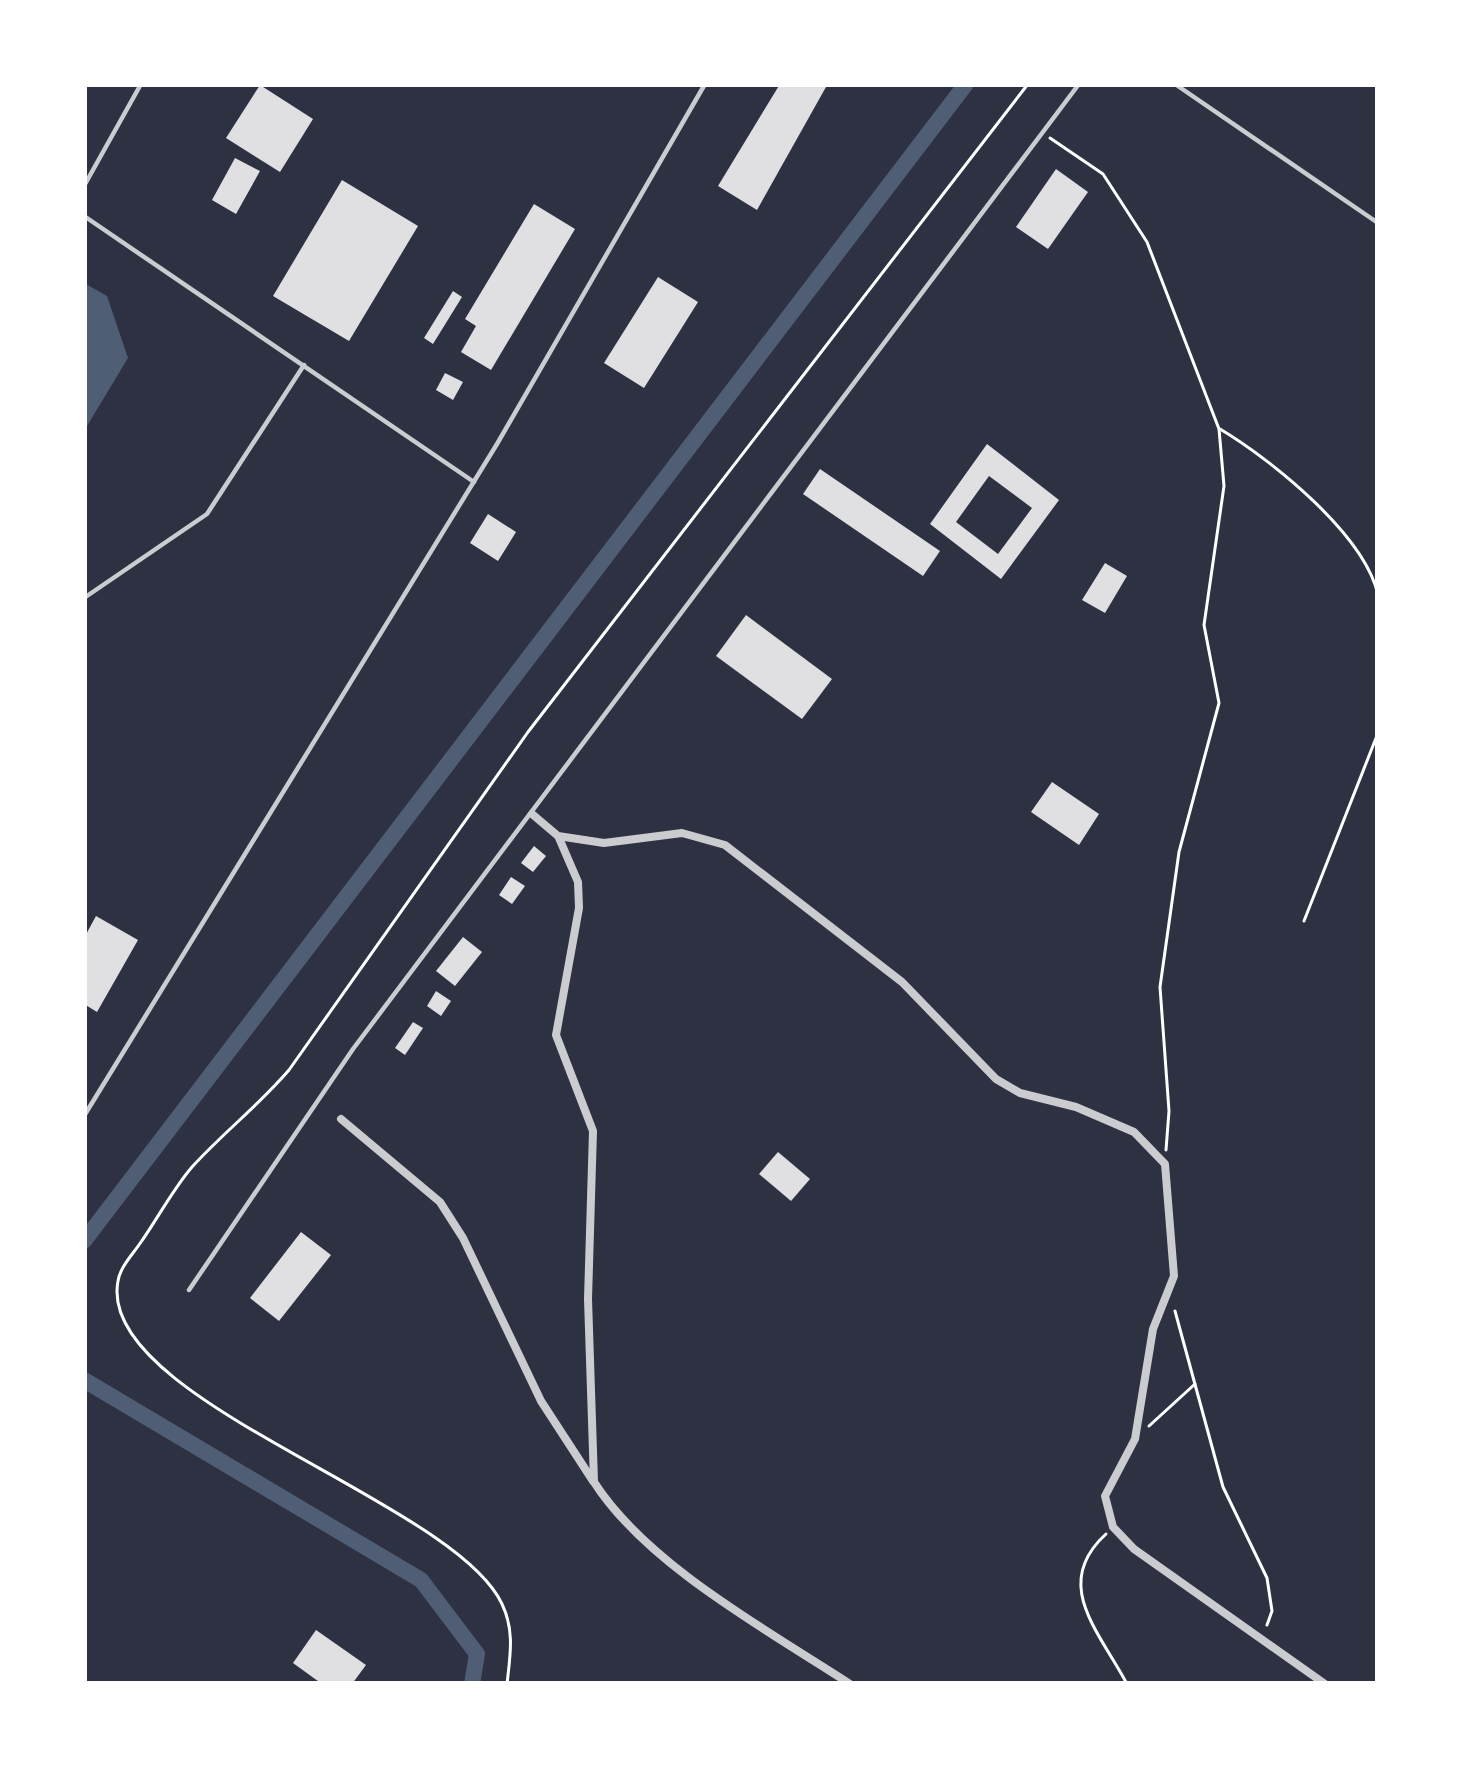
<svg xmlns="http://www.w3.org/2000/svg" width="1462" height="1768" viewBox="0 0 1462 1768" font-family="Overpass,sans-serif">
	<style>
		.water { fill: #4f5d75 }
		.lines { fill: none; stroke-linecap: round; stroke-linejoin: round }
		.canal { stroke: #4f5d75; stroke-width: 16 }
		.building { fill: #e0e0e3; fill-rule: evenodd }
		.path { stroke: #fff; stroke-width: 3 }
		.service { stroke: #caccd0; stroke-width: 4.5 }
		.minor { stroke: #caccd0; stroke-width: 8 }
	</style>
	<rect width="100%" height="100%" fill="#2d3142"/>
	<path class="water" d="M84,283L107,296L128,358L84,431Z"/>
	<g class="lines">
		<g class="canal">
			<path d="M84,1241L966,84"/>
			<path d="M84,1380L421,1580L477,1654L472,1684"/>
		</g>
	</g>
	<g class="building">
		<path d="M780,84L826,87L757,210L718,186Z"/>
		<path d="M260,85L313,119L280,172L226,138Z"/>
		<path d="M235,158L260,171L236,214L212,200Z"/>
		<path d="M1056,169L1088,192L1048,249L1016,227Z"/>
		<path d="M342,180L418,226L349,341L273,296Z"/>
		<path d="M534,204L575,229L491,370L461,352L476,326L465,319Z"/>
		<path d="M658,277L698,302L644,388L604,363Z"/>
		<path d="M453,291L462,297L433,344L424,338Z"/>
		<path d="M445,373L463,382L453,400L436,390Z"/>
		<path d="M987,444L1059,500L1001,579L930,524ZM989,476L1032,508L998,554L956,522Z"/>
		<path d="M820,469L940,551L923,576L803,494Z"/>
		<path d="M488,514L516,532L498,561L470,543Z"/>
		<path d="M1105,563L1127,576L1105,613L1082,600Z"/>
		<path d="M746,615L832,679L802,719L716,656Z"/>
		<path d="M1052,782L1099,814L1079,845L1031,812Z"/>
		<path d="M534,846L546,856L533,872L521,863Z"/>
		<path d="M511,877L525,886L512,904L499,895Z"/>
		<path d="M96,916L138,940L97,1012L84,1004V938Z"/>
		<path d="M463,937L482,952L455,986L436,971Z"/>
		<path d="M436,991L451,1001L441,1016L427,1006Z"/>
		<path d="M413,1022L423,1028L405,1055L395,1048Z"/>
		<path d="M778,1152L810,1179L791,1201L759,1174Z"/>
		<path d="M301,1232L331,1255L279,1321L250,1298Z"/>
		<path d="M316,1630L366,1665L352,1684H322L293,1663Z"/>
	</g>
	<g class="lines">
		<g class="path">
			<path d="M1050,138L1103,174L1147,242L1219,429L1224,486L1204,625L1219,703L1179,852L1160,987L1169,1111L1166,1150"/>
			<path d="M1220,429C1272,460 1365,535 1378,595"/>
			<path d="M1304,921L1378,733"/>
			<path d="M1175,1311L1223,1487L1267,1578L1272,1611L1267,1625"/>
			<path d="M1149,1426L1195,1384"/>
			<path d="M1106,1534C1051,1584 1099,1631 1127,1684"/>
			<path d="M507,1684C510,1656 515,1631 502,1604C454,1500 95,1400 118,1281C120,1267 133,1254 141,1242C158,1218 173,1189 192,1167C223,1133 259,1105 289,1070L528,732L1028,84"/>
		</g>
		<g class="service">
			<path d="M1175,84L1378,223"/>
			<path d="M84,186L141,84"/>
			<path d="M84,216L474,482"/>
			<path d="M84,598L207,514L304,365"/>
			<path d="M84,1116L497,444L705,84"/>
			<path d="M189,1290L353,1049L1079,84"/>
		</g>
		<g class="minor">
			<path d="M532,814L558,836L604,843L682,833L725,845L902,982L996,1079L1020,1093L1076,1107L1134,1132L1165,1164L1174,1276L1153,1329L1135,1439L1105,1496L1113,1527L1134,1549L1325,1684"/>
			<path d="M559,838L578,882L579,908L556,1035L593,1131L588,1299L594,1482C647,1565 769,1631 850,1684"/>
			<path d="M341,1119L440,1202L463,1238L541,1401L593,1481"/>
		</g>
	</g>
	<rect width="1462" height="1768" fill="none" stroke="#ffffff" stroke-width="174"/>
</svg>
